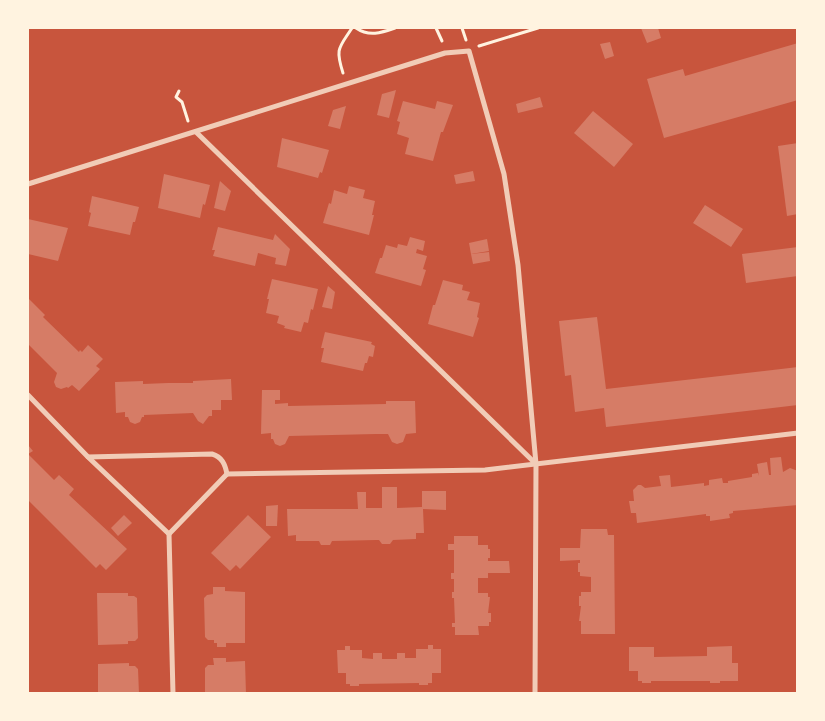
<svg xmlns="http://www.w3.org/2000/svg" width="825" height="721" viewBox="0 0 825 721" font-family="Helvetica,sans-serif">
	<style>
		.building { fill: #d67c66 }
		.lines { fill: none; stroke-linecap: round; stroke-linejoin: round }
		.path { stroke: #fff3e0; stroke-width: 3 }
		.minor { stroke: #f1ccb7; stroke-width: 5 }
	</style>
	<rect width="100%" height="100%" fill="#c8553d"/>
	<g class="building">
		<path d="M641,28H658L661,38L647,43Z"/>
		<path d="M610,42L614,56L605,59L600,44Z"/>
		<path d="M798,43V100L664,138L647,79L683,69L685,76Z"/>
		<path d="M396,90L389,118L377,115L382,94Z"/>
		<path d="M540,97L543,107L518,113L516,104Z"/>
		<path d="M403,101L435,109L437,101L453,105L443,132H441L433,161L405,154L409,138L397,134L400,122L397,121Z"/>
		<path d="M346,106L340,129L328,126L333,110Z"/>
		<path d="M593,111L633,144L614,167L574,133Z"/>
		<path d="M282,138L329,150L322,173L320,172L318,178L277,167Z"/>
		<path d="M798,143V214L787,216L778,146Z"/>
		<path d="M473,171L475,181L456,184L454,175Z"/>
		<path d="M164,174L210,185L205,205L203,204L200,218L158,208Z"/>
		<path d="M220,181L231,191L225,211L214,208Z"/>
		<path d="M349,186L365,190L363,198L375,201L372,215H374L369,235L323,223L329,203L331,204L334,190L347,194Z"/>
		<path d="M92,196L139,207L135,222H133L130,235L88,226L91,213L89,212Z"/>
		<path d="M705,205L743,229L731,247L693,223Z"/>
		<path d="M28,219L68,228L58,261L28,254Z"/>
		<path d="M218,227L273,240L275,234L290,249L286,266L275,264L276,258L258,253L255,266L213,256L215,250H212Z"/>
		<path d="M410,237L425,241L423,251L417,249L416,253L427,256L423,269L426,270L421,286L375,273L380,258H382L386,245L397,248L398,244L407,246Z"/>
		<path d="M487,239L489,251L471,254L469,243Z"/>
		<path d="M798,247V276L746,283L742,254Z"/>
		<path d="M489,252L490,261L473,264L471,254Z"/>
		<path d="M272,279L318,289L313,310L311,309L308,323L304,322L301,332L284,328L285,326L277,323L279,316L266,313L269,299H267Z"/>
		<path d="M443,280L463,285L462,290L470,292L467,300L480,303L477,317L479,318L473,337L428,324L433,305H435Z"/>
		<path d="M328,286L335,292L332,309L322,307Z"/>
		<path d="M28,298L45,315L43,317L79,352L80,350L82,352L88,345L103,359L96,366L100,369L79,391L72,385L68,388L67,387L61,389L56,387L54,382L57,373L28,344Z"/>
		<path d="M597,317L606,389L798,367V405L606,427L604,408L575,412L571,375L565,376L559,321Z"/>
		<path d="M325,332L372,342L371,344L375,346L373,357L369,356L367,363H365L363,371L321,362L324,348H321Z"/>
		<path d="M231,379L232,400H221V410H212V416H209L203,424L198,421L193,413L144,415V417H142L140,422L135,424L130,422L128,417H125V412L116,413L115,382L143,381V384L168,383H193V381Z"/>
		<path d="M262,390H280V400H275V404L288,403V406L386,404V401H415L416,433L406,434L403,442L397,444L392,442L388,434H376L289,436L285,444L280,446L275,444L273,439H271V433L261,434Z"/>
		<path d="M28,445L33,451L28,454L54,480L59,475L74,489L69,495L127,549L106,570L100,564L96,568L28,500Z"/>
		<path d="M781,457L783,472L790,468L798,471V505L733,511V513L729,514L730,518L710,521V516H706V514L637,523L636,513H631L629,501H634L633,490L638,485H641L645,488L661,486L659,476L670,475L671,487L704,483V486L709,485V480L722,478L723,483H728V481L752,477V474L758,473L759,476L757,464L767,462L769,475H771L770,458Z"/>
		<path d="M382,487H397V508L422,507V491H446V510L423,509L424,533H416V539L393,540L390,544H382L379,540H376L332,541L330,545H321L319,541H296V535L288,536L287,509H358L357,492H366V508H382Z"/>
		<path d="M278,505L277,526H266V506Z"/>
		<path d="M124,515L132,523L118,536L111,528Z"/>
		<path d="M248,515L271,537L240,569L236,565L230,571L211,553Z"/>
		<path d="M581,529H607L608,535H614L615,634H581V621H579L581,606H579V596H581V592H591V577L580,576V572H578V563H580V560L560,561V548H580Z"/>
		<path d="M454,536H478V545H488V549H490V558H488V561H509L510,573H488V578H478V593H488V597H490L488,613H491V622H489V626H478L479,635H455V627H452V623H455L454,598H452V592H454V579H451V573H454V550H448V544H454Z"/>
		<path d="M213,587H225V591L245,592V643H226V647H217V643H214V640H208L205,637L204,598L207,595L213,594Z"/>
		<path d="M97,593H128V596H134L137,598L138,638L135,641H128V644L98,645Z"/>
		<path d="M428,645H433V649H441V673H432V683H428V685H419V683L359,684V686H350V684H346V673H338L337,650H345V646H350V650H362V658L373,659V653H382V659H397V653H405V658H416V649H428Z"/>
		<path d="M732,646V663H738V681H720V683H710V681H651V683H642V681H638V671H629V647H654V657L707,656V647Z"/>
		<path d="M213,658H226V662L245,661L246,694H205V668L208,665H214Z"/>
		<path d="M129,663V666H135L138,669L139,694H98V664Z"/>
	</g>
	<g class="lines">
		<g class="path">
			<path d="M356,28C369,37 381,33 395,28"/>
			<path d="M436,28L442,41"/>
			<path d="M462,28L466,40"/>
			<path d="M479,46L538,28"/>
			<path d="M343,73C335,48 339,48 352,28"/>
			<path d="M179,91L176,97L182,102L188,121"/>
		</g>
		<g class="minor">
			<path d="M196,132L536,464"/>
			<path d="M28,184L445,53L469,51L504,174L518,265L536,464L535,694"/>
			<path d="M28,395L88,457L169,534L173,694"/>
			<path d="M88,457L212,454C222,457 225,464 227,474"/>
			<path d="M227,474L485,470L798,433"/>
			<path d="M169,534L227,474"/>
		</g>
	</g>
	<rect width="825" height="721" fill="none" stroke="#fff3e0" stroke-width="58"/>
</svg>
